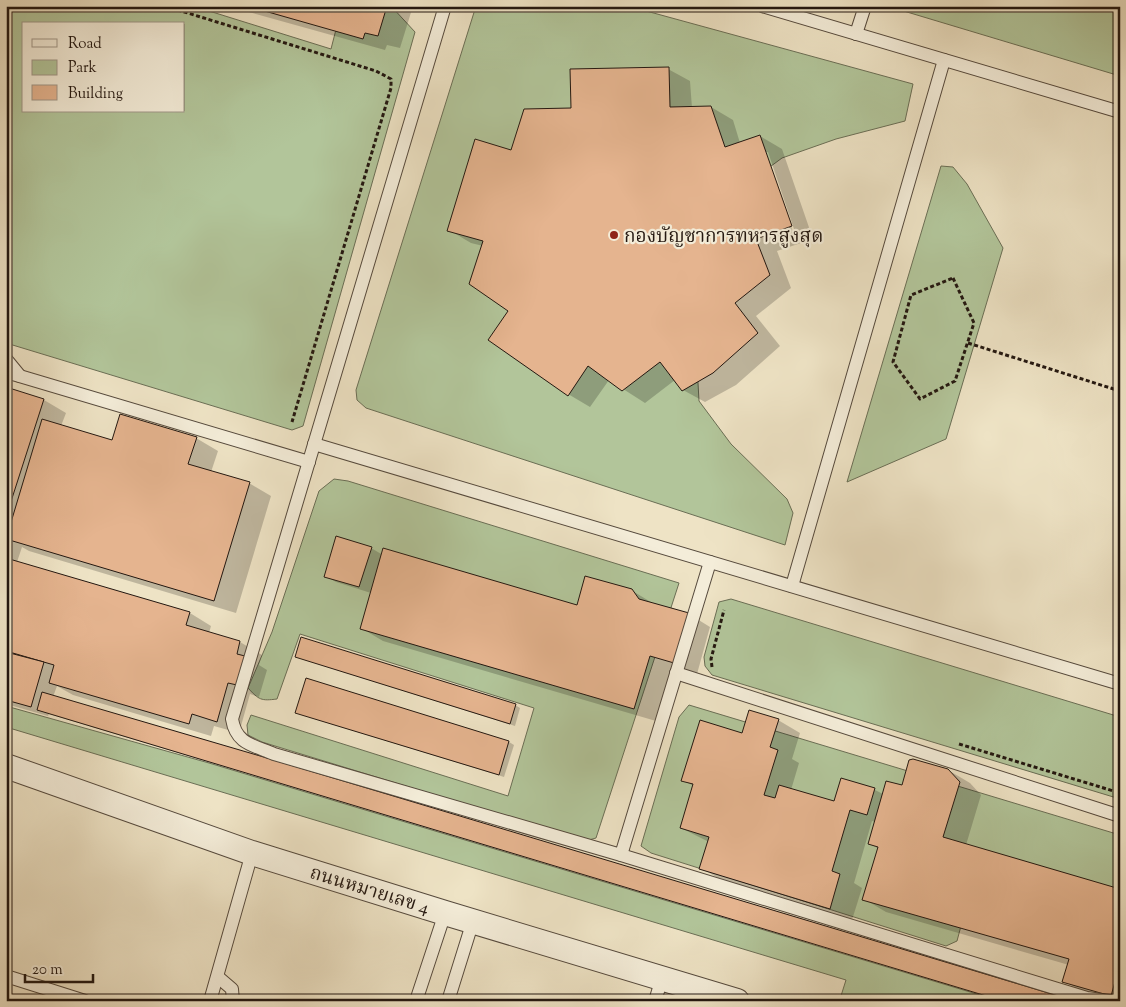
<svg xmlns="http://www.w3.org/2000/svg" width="1126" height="1007" viewBox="0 0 1126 1007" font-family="'Sorts Mill Goudy','Noto Serif Thai',serif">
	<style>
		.green { fill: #b2c59a; stroke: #6a6e55; fill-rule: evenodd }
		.shadow { fill: #0003; fill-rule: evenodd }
		.building { fill: #e5b48f; stroke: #231710 }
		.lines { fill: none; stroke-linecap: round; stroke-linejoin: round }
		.service-casing { stroke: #564a3d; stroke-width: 14 }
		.minor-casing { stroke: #564a3d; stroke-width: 26 }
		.path { stroke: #231710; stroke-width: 3; stroke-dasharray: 4 2.5; stroke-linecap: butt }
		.service { stroke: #f4edd9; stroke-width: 12 }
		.minor { stroke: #f4edd9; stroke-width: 24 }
		.poi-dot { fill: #8f2418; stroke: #f4edd9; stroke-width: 2 }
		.labels { text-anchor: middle; stroke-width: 4.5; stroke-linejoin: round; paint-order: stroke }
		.poi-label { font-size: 19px; fill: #231710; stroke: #f4edd9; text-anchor: start }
		.street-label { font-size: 19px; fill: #231710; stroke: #f4edd9 }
	</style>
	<rect width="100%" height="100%" fill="#eee3c5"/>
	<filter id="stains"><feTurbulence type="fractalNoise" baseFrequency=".004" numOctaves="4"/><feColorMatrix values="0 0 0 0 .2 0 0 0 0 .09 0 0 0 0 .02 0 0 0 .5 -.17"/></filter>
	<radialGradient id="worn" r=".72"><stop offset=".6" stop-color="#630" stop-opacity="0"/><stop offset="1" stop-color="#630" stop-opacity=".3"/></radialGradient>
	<g class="green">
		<path d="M6,6H193L331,49L342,6H391L415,32L303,426L292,430L6,343ZM24,24H184V111H24Z"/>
		<path d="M476,6H628L913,84L905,121L836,139L782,158L740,189L694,311L699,401L731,444L787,499L793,513L785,545L366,408L357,400L356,390Z"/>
		<path d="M887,6H1120V76Z"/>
		<path d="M941,166L953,167L967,184L1003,248L946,439L847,482Z"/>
		<path d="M334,479L348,481L679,583L596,838L585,841L262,742L248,735L247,725L251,715L508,796L534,708L300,634L277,699C261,701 259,700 248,688L272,632L319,491Z"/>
		<path d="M731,599L1120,717V799L712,675L705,666L704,657L719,602Z"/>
		<path d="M689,705L1120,835V891L976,869L957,941L946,946L651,853L641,846L679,717Z"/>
		<path d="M6,706L209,763L1000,1001H845L840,999L846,980L6,727Z"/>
	</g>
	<g class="shadow">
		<path d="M227,6H413L400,48L387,45L385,50Z"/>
		<path d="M668,69L690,81L692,108L711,107L733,120L740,143L760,136L782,149L813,239L777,251L791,288L756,316L780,346L736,385L705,402L683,390L675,380L645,403L609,380L590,407L568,394L510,311L483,246L471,243L449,230L512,152L572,110ZM765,152H768L795,232H793Z"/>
		<path d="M6,388L44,400L66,413L61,426L112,441L196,438L218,451L211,472L249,483L271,496L236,613L29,551L22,547L17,562L190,613L211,626L209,633L240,642L262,655L259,665L267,670L259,697L250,694L239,733L214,726L211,736L73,695L57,686L53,697L1002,1001L49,714L48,716L6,704Z"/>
		<path d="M371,548L383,555L578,607L631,590L654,604L689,614L710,627L697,674L672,668L656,721L383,641L361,628L371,593L336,582L325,576Z"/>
		<path d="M297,656L515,705L520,708L515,726L302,659Z"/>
		<path d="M307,680L509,742L514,745L504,777L302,715Z"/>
		<path d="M778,720L800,733L792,759L799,763L791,790L835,803L842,779L875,790L883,794L948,770L970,783L981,795L966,845L1120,890V1001H1110L1086,994L1064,981L1069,965L886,912L864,899L879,849L869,843L875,822L872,821L854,883L862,888L852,920L723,881L701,868L709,842L681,828L694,786L682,780L743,734Z"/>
	</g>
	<g class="building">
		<path d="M247,6H387L378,36L365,33L363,39Z"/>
		<path d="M669,67L670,107L711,106L725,147L760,135L792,226L756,239L770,275L735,303L758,333L713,373L682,391L660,362L622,391L588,366L568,396L488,340L508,311L469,284L483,241L447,231L475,139L511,150L524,109L571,108L570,69Z"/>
		<path d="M6,387L44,399L6,517Z"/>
		<path d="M120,414L197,437L188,464L250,482L214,601L6,539L42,419L112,440Z"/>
		<path d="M336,536L372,547L359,587L324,577Z"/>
		<path d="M383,548L577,605L585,576L632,589L639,599L689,613L674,663L650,656L634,709L360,629Z"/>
		<path d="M6,558L190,612L186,625L240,641L237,654L245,656L237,685L228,683L217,722L192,714L189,724L49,683L54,665L6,651Z"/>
		<path d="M301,637L516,704L510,724L295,657Z"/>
		<path d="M6,652L44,662L31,707L6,700Z"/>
		<path d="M306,678L509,741L499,775L295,713Z"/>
		<path d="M42,692L267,758L1075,1001H1003L37,710Z"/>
		<path d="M749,710L779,719L770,747L778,750L764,795L775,798L779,785L834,801L841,778L875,788L867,815L850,810L832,871L840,874L830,909L699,869L709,837L680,828L693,784L681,781L700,720L742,733Z"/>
		<path d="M913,759L948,769L960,782L943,837L1120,889V972L1118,971L1111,996L1062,982L1069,959L862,900L878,847L868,844L886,781L902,785L909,760Z"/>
	</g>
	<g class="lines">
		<g class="service-casing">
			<g id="service">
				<path d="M445,6L232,719C236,744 253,745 274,754L621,855L1087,998L1109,1001"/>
				<path d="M762,6L1120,112"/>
				<path d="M856,34L865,6"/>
				<path d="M6,359L20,376"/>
				<path d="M6,372L309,462"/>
				<path d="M314,444L1120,684"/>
				<path d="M792,586L944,60"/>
				<path d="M676,673L1120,816"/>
				<path d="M621,855L710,562"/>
				<path d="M6,976L85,1001"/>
				<path d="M218,977L232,989L233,1001"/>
				<path d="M210,1001L252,853"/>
				<path d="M416,1001L445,913"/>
				<path d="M448,1001L473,921"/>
				<path d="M655,1001L662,978"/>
			</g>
		</g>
		<g class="minor-casing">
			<path id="minor" d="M6,766L252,853L445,913L737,1001"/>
		</g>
		<g class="path">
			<path d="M165,6L376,71L391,79V88L292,422"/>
			<path d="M953,278L974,323L955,381L920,399L893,362L911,295Z"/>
			<path d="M968,343L1120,391"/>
			<path d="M712,667L711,659L724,610"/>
			<path d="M959,744L1120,793"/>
		</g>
		<use href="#service" class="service"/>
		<use href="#minor" class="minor"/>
	</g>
	<circle class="poi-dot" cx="614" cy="235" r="5"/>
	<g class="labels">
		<g class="poi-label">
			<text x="624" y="242">กองบัญชาการทหารสูงสุด</text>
		</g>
		<g class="street-label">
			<text transform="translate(370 889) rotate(17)" y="7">ถนนหมายเลข 4</text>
		</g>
	</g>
	<rect width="1126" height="1007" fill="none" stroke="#eee3c5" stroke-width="25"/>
	<rect x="8" y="8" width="1111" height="992" fill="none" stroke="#231710" stroke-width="2.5"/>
	<rect x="12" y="12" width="1101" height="982" fill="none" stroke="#231710"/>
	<rect x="22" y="22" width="162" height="90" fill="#f4edd9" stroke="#a09789"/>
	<rect x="32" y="39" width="25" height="8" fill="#f4edd9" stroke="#a09789"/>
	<text x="68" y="48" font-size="15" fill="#231710">Road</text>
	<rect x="32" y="60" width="25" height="15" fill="#b2c59a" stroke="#a09789"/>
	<text x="68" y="72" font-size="15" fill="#231710">Park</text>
	<rect x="32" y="85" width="25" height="15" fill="#e5b48f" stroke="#a09789"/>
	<text x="68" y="98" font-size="15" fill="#231710">Building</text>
	<path d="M25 974v8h68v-8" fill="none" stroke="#231710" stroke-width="2.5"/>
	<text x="32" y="974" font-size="15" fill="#231710" stroke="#f4edd9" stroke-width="4" paint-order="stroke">20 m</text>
	<rect width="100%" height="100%" filter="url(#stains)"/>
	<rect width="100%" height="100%" fill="url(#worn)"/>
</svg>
